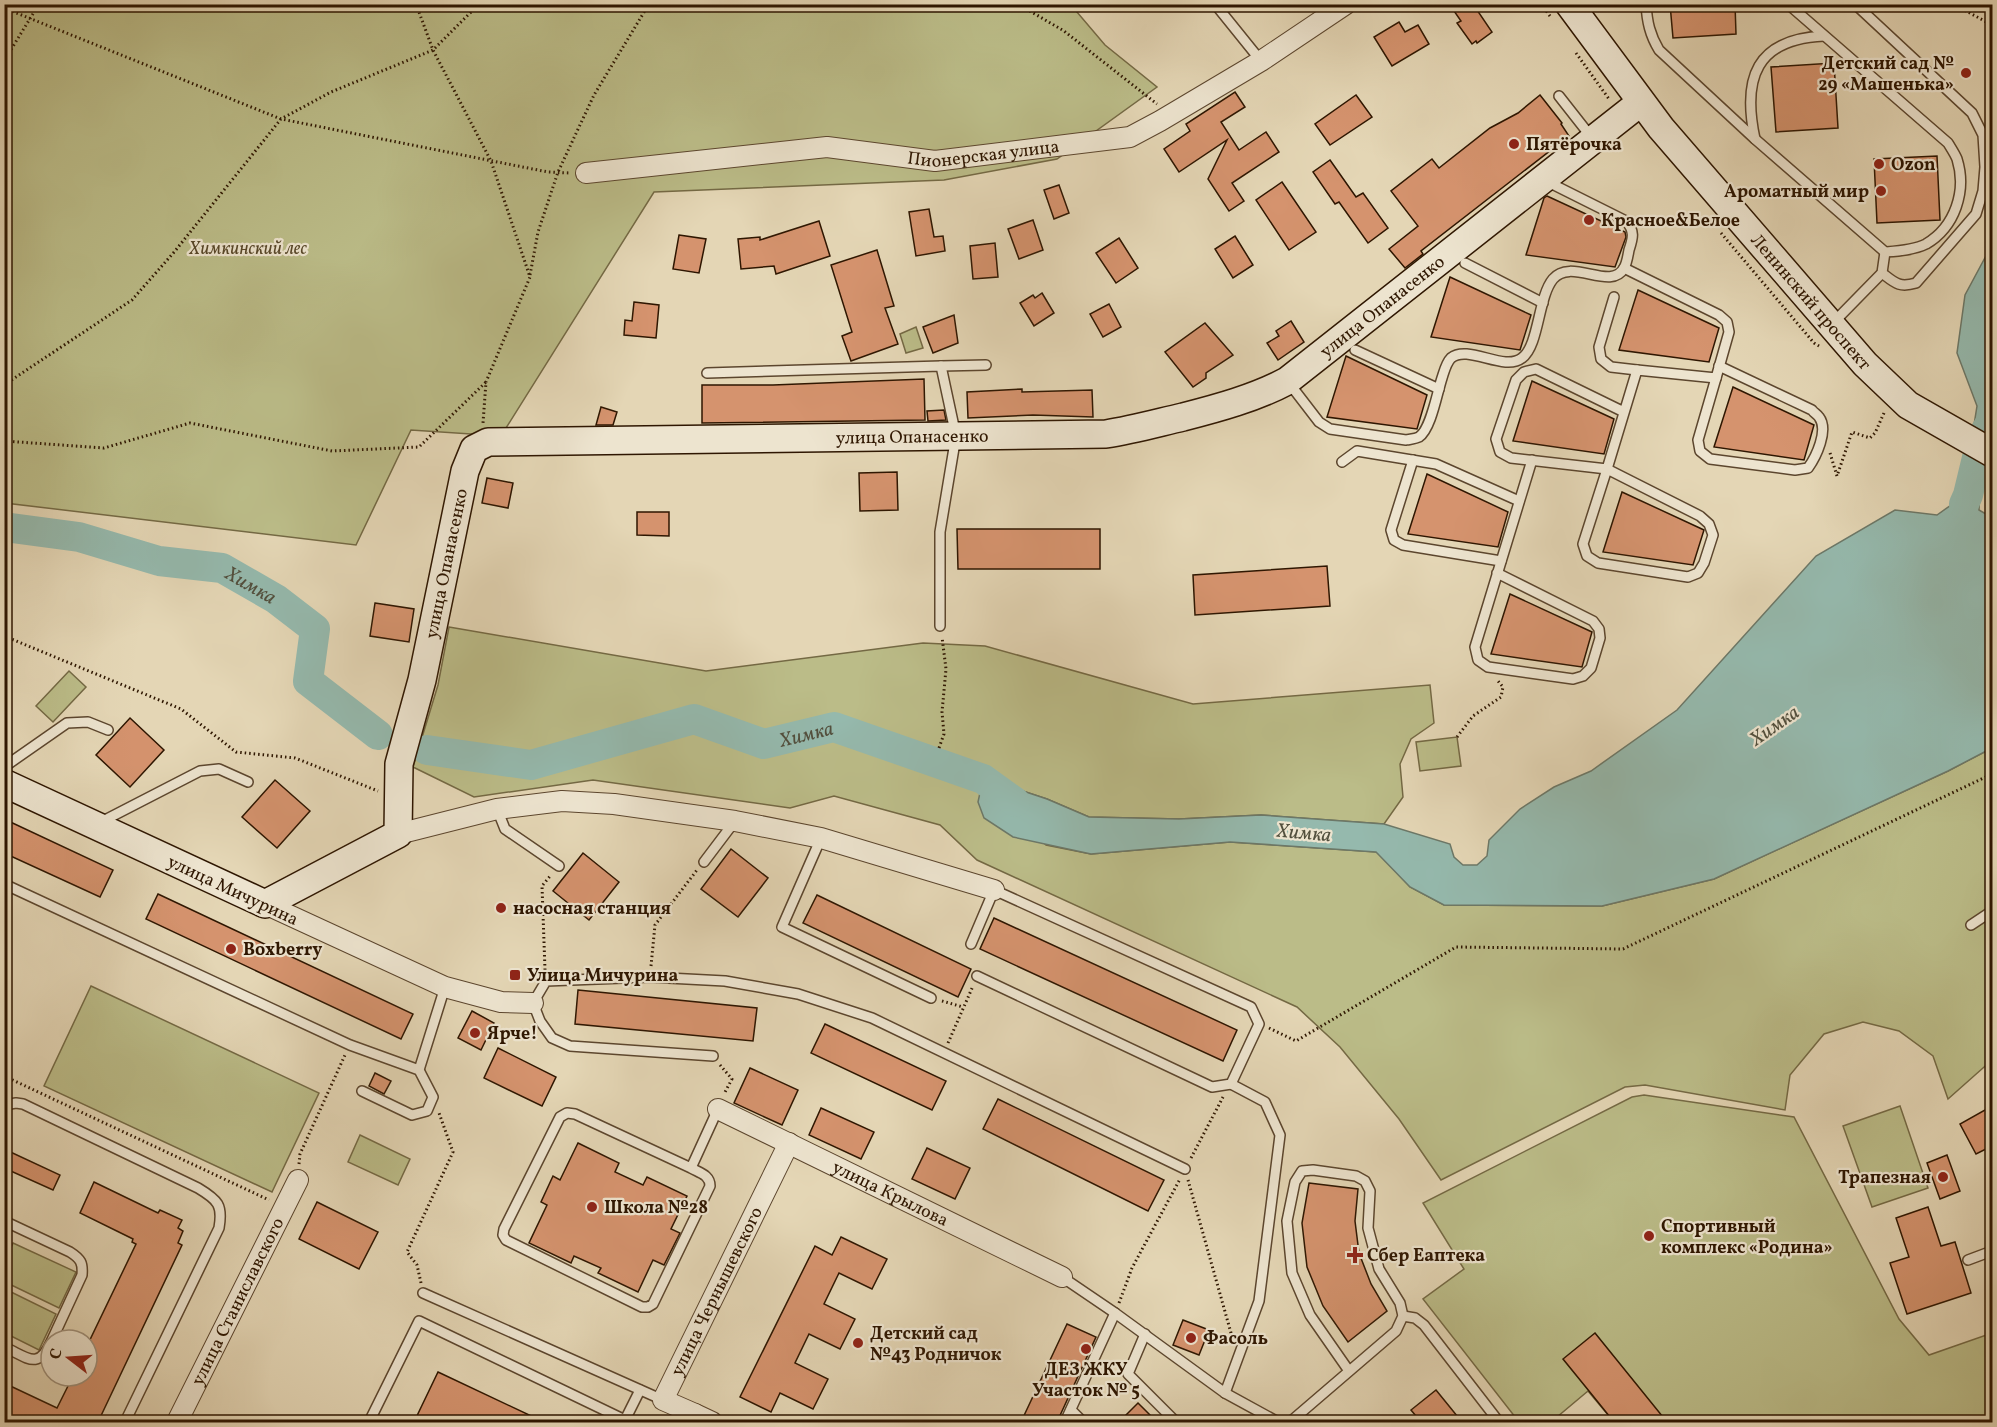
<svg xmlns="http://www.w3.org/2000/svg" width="1997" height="1427" viewBox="0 0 1997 1427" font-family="Vollkorn,serif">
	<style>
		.green { fill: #bbbc88; stroke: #746944; stroke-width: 1.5 }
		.water { fill: #95b9ad; stroke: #6c7868; stroke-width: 1.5 }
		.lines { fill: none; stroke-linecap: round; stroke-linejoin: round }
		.river { stroke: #95b9ad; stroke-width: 30 }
		.building { fill: #d5936e; stroke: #2e1601; stroke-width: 1.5 }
		.lane-casing { stroke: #5c462e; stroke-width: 12 }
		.street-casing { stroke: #5c462e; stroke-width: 22 }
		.secondary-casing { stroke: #2e1601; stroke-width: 30 }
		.path { stroke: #2e1601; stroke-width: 3; stroke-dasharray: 1.5 3; stroke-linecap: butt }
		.lane { stroke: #ede4cf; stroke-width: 9 }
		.street { stroke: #ede4cf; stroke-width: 20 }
		.secondary { stroke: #ede4cf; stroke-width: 27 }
		.poi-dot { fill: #8f2418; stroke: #ede4cf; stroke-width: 2 }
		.labels { text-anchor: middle; stroke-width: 4.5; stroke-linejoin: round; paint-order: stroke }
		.poi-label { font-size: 18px; font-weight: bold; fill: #2e1601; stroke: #ede4cf; text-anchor: start }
		.street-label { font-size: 18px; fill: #2e1601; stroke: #ede4cf }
		.park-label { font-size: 18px; font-style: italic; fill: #58482a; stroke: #ede4cf }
		.water-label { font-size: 20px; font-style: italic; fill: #524f3d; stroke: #ede4cf }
	</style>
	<rect width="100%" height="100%" fill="#e4d6b5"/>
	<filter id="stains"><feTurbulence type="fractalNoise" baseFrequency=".00333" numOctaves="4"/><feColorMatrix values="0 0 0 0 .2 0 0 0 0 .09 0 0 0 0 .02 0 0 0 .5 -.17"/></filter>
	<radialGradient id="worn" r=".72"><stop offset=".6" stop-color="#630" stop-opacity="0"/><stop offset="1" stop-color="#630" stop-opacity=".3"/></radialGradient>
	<g class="green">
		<path d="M5,5H1071L1105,45L1157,87L1057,159L944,180L654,192L501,436L411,430L356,545L5,503Z"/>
		<path d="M916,327L923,348L906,353L900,334Z"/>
		<path d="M449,627L706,671L923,643L985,646L1193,704L1430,685L1434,723L1411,739L1400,764L1403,797L1384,824L1261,815L1179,819L1089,817L1047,799L996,782L983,779L1046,845L1091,854L1230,842L1377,852L1410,887L1444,905L1602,906L1714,879L1948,771L1992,748V1060L1948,1099L1933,1056L1899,1031L1863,1022L1824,1034L1790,1075L1785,1110L1645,1085L1625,1087L1441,1180L1399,1119L1340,1047L1297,1007L977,860L940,825L834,796L790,808L593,780L474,797L413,767L438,685Z"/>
		<path d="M69,671L86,687L53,722L36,706Z"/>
		<path d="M1457,737L1461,766L1420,771L1416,742Z"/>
		<path d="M91,986L319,1093L272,1192L44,1086Z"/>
		<path d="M1644,1095L1794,1117L1899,1319L1929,1355L1992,1333V1422H1614L1588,1391L1551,1422H1519L1423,1299L1464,1269L1423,1203L1632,1097Z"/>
		<path d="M1900,1106L1928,1188L1872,1207L1843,1126Z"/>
		<path d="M360,1135L410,1159L398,1185L348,1162Z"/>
		<path d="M13,1243L76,1272L59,1308L5,1282V1262Z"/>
		<path d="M5,1289L56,1314L39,1350L5,1333Z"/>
	</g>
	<g class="water">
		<path d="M1992,247V441L1973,431L1977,406L1957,353L1965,295L1987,254Z"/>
		<path d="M1964,459L1981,470L1979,510L1991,517L1992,516V748L1948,771L1714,879L1602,906L1444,905L1410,887L1376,852L1230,842L1091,854L1013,837L984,818L978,802L983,779L996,782L1047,799L1089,817L1179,819L1261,815L1384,824L1450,844L1454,857L1463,865H1477L1487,856L1489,840L1520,809L1554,787L1591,771L1677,710L1816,556L1895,510L1937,515L1951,505Z"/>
	</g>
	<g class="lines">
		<g class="river">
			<path d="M1964,504L1968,495L1982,437L1992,420"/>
			<path id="s1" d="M4,527L79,537L159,561L222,568L276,599L315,629L308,681L378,735"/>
			<path id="s2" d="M427,750L531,765L694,719L764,744L834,727L983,779L1015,802"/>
		</g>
	</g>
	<g class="building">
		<path d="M1463,4H1473L1492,32L1477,43L1476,41L1472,44L1457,23L1461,21L1454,11Z"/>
		<path d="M1670,4H1735L1736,34L1673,38Z"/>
		<path d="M1399,22L1405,32L1418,25L1429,44L1392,66L1374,37Z"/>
		<path d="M1834,63L1838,128L1776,132L1771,67Z"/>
		<path d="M1235,92L1245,107L1221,122L1239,150L1266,132L1279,152L1232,183L1244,201L1229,211L1208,179L1227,140L1179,172L1164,149L1190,131L1186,124Z"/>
		<path d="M1356,95L1372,117L1330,145L1315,124Z"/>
		<path d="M1540,95L1562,123L1561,124L1569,136L1421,251L1423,254L1405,268L1389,249L1418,226L1391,191L1432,159L1439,168L1490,128L1518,113Z"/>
		<path d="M1937,156L1940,220L1877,223L1874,159Z"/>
		<path d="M1330,160L1356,197L1363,193L1388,228L1368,243L1339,202L1335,204L1313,172Z"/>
		<path d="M1282,182L1316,232L1289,250L1256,200Z"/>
		<path d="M1059,185L1069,213L1054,219L1044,190Z"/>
		<path d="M1547,196L1625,232L1626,237L1615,267L1526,255L1544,198Z"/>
		<path d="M929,209L934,237L943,236L945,251L916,256L909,212Z"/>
		<path d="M1033,220L1043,250L1019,259L1008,229Z"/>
		<path d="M819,221L830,256L776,274L774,266L741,269L738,239L760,237V240Z"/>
		<path d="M679,235L706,239L699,273L673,269Z"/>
		<path d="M1235,236L1253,265L1233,278L1215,249Z"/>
		<path d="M1119,238L1138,268L1116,283L1096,253Z"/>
		<path d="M995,243L998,277L973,279L970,246Z"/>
		<path d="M877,250L894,306L885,308L898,344L851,361L842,336L852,332L831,265Z"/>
		<path d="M1450,277L1531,315L1520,350L1431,337Z"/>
		<path d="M1638,290L1719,328L1709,362L1619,350Z"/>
		<path d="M1042,293L1054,313L1034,326L1020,303L1033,295L1035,298Z"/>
		<path d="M634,302L659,305L656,338L624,335L625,320L632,321Z"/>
		<path d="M1109,304L1121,327L1103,337L1090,314Z"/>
		<path d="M954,315L958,343L933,353L923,327Z"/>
		<path d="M1291,321L1304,342L1278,360L1267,343L1279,336L1276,331Z"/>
		<path d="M1205,323L1233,355L1206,373V378L1193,387L1165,352Z"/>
		<path d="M1346,356L1427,395L1417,429L1327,417Z"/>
		<path d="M924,379L925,420L702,423V385H773Z"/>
		<path d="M1532,381L1614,419L1604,454L1513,441Z"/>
		<path d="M1733,387L1814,425L1804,460L1714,447Z"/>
		<path d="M1022,389V392L1092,390L1093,417L1033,415L968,418L967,392Z"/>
		<path d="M601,407L617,412L613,425H596Z"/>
		<path d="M944,410L946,420L928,421L927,411Z"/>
		<path d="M897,472L898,510L860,511L859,473Z"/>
		<path d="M1427,474L1508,512L1498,547L1408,534Z"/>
		<path d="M487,478L513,483L508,508L482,503Z"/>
		<path d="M1622,492L1704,530L1693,565L1603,552Z"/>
		<path d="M637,512H669V536L637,535Z"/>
		<path d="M957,529H1100V569H958Z"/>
		<path d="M1327,566L1330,606L1195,615L1193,575Z"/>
		<path d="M1510,594L1592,632L1582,667L1491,654Z"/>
		<path d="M375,603L414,609L409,642L370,636Z"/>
		<path d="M130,718L164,750L130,787L96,755Z"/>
		<path d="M275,780L310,811L277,848L242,817Z"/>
		<path d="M4,819L113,870L100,897L4,853Z"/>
		<path d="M731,849L768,878L738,917L701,889Z"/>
		<path d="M583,853L619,882L589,920L553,891Z"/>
		<path d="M158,894L413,1014L401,1039L146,919Z"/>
		<path d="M817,895L971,969L958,997L803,923Z"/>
		<path d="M994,918L1237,1030L1223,1061L980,949Z"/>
		<path d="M578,990L757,1008L753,1041L575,1024Z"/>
		<path d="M472,1011L494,1023L481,1050L458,1038Z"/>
		<path d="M825,1024L946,1081L932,1110L811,1053Z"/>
		<path d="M498,1048L556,1077L542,1106L484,1078Z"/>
		<path d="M750,1068L798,1090L782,1125L734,1103Z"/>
		<path d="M375,1073L391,1081L384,1094L369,1086Z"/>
		<path d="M998,1099L1164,1180L1148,1211L983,1129Z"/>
		<path d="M1992,1106V1146L1976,1154L1960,1124Z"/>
		<path d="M821,1108L874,1132L861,1159L809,1135Z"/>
		<path d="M578,1143L619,1163L615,1172L643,1185L647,1177L687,1196L671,1229L680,1233L664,1265L653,1260L638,1292L598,1273L601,1268L574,1256L571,1263L529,1243L547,1205L541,1202L553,1176L560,1180Z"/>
		<path d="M927,1148L970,1168L955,1199L912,1179Z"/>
		<path d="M4,1149L60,1175L53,1190L4,1168Z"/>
		<path d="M1947,1155L1960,1191L1940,1199L1927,1163Z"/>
		<path d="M94,1182L158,1213L160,1210L182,1220L178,1228L183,1231L178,1243L182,1245L98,1422H4V1383L57,1408L73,1376H87V1346L136,1244L132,1242L133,1239L80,1213Z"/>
		<path d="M1309,1183L1358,1189L1355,1221L1359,1253L1371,1284L1387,1311L1348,1342L1323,1306L1307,1267L1302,1223Z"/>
		<path d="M317,1202L378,1232L359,1269L299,1239Z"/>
		<path d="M1928,1207L1941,1246L1955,1242L1971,1293L1907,1314L1890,1263L1909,1257L1896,1218Z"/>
		<path d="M841,1237L887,1259L872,1289L839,1273L824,1304L855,1319L840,1349L809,1334L795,1363L828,1379L813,1409L780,1393L771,1412L740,1397L815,1246L832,1255Z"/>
		<path d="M1183,1320L1209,1330L1199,1355L1173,1345Z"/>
		<path d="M1067,1324L1096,1337L1057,1422H1021Z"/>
		<path d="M1595,1333L1667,1422H1614L1589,1391L1563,1359Z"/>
		<path d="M438,1372L544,1422H414Z"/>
		<path d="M1436,1390L1462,1422H1421L1411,1410Z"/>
		<path d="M1138,1403L1157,1422H1119Z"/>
	</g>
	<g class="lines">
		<g class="lane-casing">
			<g id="lane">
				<path d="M1215,4L1261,61"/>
				<path d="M1646,4C1647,22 1650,35 1659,50L1755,139L1885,252C1898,251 1914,250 1926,244C1955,227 1967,191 1957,159C1955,154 1951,148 1948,143L1788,4"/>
				<path d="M1855,4L1972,113L1983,135L1985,167L1983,191L1976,214L1916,283C1899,288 1895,283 1882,273"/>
				<path d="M1559,96L1592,138"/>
				<path d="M1755,139C1742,78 1756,39 1824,36"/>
				<path d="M1465,263L1543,303"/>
				<path d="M1624,268L1719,315L1727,322L1729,332L1716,378L1637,370L1607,469L1511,458L1500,452L1496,439L1516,380L1524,372L1536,369L1624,412"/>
				<path d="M1614,297L1599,347L1601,359L1611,367L1637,370"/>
				<path d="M1832,324L1882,273L1885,252"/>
				<path d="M1355,350L1439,389"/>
				<path d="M941,366L986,365"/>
				<path d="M707,373L941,366L956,436L940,532V626"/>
				<path d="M1716,378L1698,440L1700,451L1710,459L1795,470L1808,468C1816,457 1829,430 1819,417C1817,414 1814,413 1812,410L1719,366"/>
				<path d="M1289,383L1319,422L1330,429L1406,440C1410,439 1415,439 1419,437C1431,429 1437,393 1442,378C1444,372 1446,363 1451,358C1468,344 1504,372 1522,358C1539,346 1538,297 1553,279C1571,257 1611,292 1624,268C1627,263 1628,255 1629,250C1633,238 1635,231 1626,221L1554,185L1548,179"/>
				<path d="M1413,460L1391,530L1394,540L1403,545L1501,561"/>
				<path d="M1342,462L1357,451L1436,464L1519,501"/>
				<path d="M1607,469L1700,516L1709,524L1713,535L1704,563L1698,573L1688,577L1598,563L1587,556L1583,544Z"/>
				<path d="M1497,573L1593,621L1599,629L1600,638L1591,668L1583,676L1573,679L1488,667L1478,660L1475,647L1532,460"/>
				<path d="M4,767L67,723L88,722L108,730"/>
				<path d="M497,809L505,829L559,866"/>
				<path d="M99,823L200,771L219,769L248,782"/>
				<path d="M821,838L782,927L931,998"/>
				<path d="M704,862L735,821"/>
				<path d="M4,884L350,1045L419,1070L433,1097L427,1111L412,1115L362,1091"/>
				<path d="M1971,925L1992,911"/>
				<path d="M971,944L994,890L1251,1007L1259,1024L1231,1084L1212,1087L977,976"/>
				<path d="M713,1056L570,1046L552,1038L540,1021L533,1003L546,981L649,977L725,981L798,994L872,1018L1185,1169"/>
				<path d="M419,1070L445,987"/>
				<path d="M4,1105L16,1103L23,1104L198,1188C218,1200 223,1205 219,1228L125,1422"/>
				<path d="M691,1168C700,1173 710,1175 710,1186L653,1304L648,1307H642L506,1240L503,1235L504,1229L560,1117L567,1113L575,1114L691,1168L718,1109"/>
				<path d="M4,1221L70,1252C81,1259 83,1263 82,1275L52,1340"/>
				<path d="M1968,1260L1992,1251"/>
				<path d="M1062,1277L1115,1313L1225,1393L1278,1422"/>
				<path d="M423,1293L663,1400"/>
				<path d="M1403,1316L1415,1318L1424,1325L1499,1422"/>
				<path d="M1145,1334L1128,1374L1176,1422"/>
				<path d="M4,1347C27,1357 38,1371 51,1342"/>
				<path d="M1225,1393L1259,1301L1280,1135L1265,1102L1231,1084"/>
				<path d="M1071,1410L1083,1422"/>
				<path d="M369,1422L419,1321L625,1420"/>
				<path d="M624,1422L640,1390"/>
				<path d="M1065,1422L1115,1313"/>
				<path d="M1290,1422L1396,1331L1403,1316L1400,1303L1379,1269L1368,1228L1370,1191L1365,1181L1356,1176L1313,1170L1302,1171L1295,1182L1287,1221L1292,1273L1310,1315L1349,1371"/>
			</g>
		</g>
		<g class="street-casing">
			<g id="street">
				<path id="s3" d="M586,173L827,147L935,161L1130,137L1160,121L1261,61L1346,4"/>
				<path d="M398,834L497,809L562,801L614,804L735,821L821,838L994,890"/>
				<path d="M265,904L445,987L501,1002L533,1003"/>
				<path id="s4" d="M718,1109L1062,1277"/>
				<path d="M695,1414L712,1422"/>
				<path id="s5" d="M177,1422L298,1180"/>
				<path id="s6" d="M691,1422L695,1414L663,1400L789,1143"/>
			</g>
		</g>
		<g class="secondary-casing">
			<g id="secondary">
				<path id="s7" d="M1569,4L1661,128L1865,364L1908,405L1992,453"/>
				<path id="s8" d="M4,783L265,904L398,834L399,764L422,680L465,471L474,449L488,442L1106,434C1132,430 1157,423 1183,417C1218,408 1255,398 1287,381L1641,102"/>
			</g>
		</g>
		<g class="path">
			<path d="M416,4L433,50L491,161L530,277L486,382L483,423"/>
			<path d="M1018,4L1064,31L1157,104"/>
			<path d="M1541,4L1550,16"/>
			<path d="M1953,4L1992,25"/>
			<path d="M4,8L281,119L548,172L570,173"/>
			<path d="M1576,53L1609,99"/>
			<path d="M4,61L39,4"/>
			<path d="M1721,233L1814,343L1819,346"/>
			<path d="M530,275L538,232L558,172L594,95L649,4"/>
			<path d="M4,385L132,300L175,251L281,119L331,92L433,50L479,4"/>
			<path d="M4,441L104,448L190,423L332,451L419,447L486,382"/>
			<path d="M1830,453L1837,476L1852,432L1870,438L1875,433L1884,413"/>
			<path d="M4,636L181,709L236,752L295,758L378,791"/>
			<path d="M1457,737L1473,716L1501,697L1503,687L1498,681"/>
			<path d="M939,748L944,734L942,712L946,669L942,637"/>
			<path d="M651,966L655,925L697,870"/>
			<path d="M545,970L542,886L551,875"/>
			<path d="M942,1001L963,1007"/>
			<path d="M1269,1028L1296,1041L1456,947L1623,949L1992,774"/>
			<path d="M948,1043L973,986"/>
			<path d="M720,1065L732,1079L724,1094"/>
			<path d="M4,1076L269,1200"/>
			<path d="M1191,1158L1223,1097"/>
			<path d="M299,1164L300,1154L345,1055"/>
			<path d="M1188,1180L1231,1333L1230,1338"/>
			<path d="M421,1283L417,1265L407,1252L453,1152L439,1113"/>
			<path d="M1119,1303L1132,1268L1180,1179"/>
		</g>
		<use href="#lane" class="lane"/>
		<use href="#street" class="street"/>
		<use href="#secondary" class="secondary"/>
	</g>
	<g class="poi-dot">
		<circle cx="1966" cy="73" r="6"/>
		<circle cx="1514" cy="144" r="6"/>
		<circle cx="1879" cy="164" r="6"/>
		<circle cx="1881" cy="191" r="6"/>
		<circle cx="1589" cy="220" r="6"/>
		<circle cx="501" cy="908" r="6"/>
		<circle cx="231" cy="949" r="6"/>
		<rect x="509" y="969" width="12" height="12" rx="3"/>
		<circle cx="475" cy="1033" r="6"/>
		<circle cx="1943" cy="1177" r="6"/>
		<circle cx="592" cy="1207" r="6"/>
		<circle cx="1649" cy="1236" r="6"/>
		<path d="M1352 1246h6v6h6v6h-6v6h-6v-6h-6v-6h6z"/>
		<circle cx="1191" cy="1338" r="6"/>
		<circle cx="858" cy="1343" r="6"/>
		<circle cx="1086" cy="1349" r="6"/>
	</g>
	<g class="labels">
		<g class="poi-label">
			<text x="1954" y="69" text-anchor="end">Детский сад №<tspan x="1954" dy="21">29 «Машенька»</tspan></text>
			<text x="1526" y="150">Пятёрочка</text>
			<text x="1891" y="170">Ozon</text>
			<text x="1869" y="197" text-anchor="end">Ароматный мир</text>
			<text x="1601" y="226">Красное&amp;Белое</text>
			<text x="513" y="914">насосная станция</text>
			<text x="243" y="955">Boxberry</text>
			<text x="527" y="981">Улица Мичурина</text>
			<text x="487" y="1039">Ярче!</text>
			<text x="1931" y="1183" text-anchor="end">Трапезная</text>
			<text x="604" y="1213">Школа №28</text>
			<text x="1661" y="1232">Спортивный<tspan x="1661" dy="21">комплекс «Родина»</tspan></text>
			<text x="1367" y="1261">Сбер Еаптека</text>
			<text x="870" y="1339">Детский сад<tspan x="870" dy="21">№43 Родничок</tspan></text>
			<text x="1203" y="1344">Фасоль</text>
			<text x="1086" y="1375" text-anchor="middle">ДЕЗ ЖКУ<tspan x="1086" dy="21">Участок № 5</tspan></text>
		</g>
		<g class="street-label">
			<text dy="6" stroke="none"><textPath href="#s3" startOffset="400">Пионерская улица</textPath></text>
			<text dy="6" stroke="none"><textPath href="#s7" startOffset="384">Ленинский проспект</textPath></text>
			<text dy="6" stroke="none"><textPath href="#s8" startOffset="1776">улица Опанасенко</textPath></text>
			<text dy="6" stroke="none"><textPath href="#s8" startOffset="1272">улица Опанасенко</textPath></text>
			<text dy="6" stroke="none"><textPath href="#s8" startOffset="714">улица Опанасенко</textPath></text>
			<text transform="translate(233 890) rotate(25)" y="6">улица Мичурина</text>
			<text dy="6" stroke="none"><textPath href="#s4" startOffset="192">улица Крылова</textPath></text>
			<text dy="6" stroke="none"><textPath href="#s6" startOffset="165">улица Чернышевского</textPath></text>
			<text dy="6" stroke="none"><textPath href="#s5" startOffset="135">улица Станиславского</textPath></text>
		</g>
		<g class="park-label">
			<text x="248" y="254">Химкинский лес</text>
		</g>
		<g class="water-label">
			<text dy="7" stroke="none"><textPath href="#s1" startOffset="256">Химка</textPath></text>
			<text transform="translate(1774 725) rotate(-35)" y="7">Химка</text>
			<text dy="7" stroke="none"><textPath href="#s2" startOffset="392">Химка</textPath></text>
			<text transform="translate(1304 832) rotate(5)" y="7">Химка</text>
		</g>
	</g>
	<rect width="1997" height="1427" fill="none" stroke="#e4d6b5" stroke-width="24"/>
	<rect x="6" y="6" width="1985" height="1415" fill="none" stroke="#2e1601" stroke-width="3"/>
	<rect x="12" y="12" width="1973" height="1403" fill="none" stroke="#2e1601" stroke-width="1.5"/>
	<g transform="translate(69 1358) rotate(287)"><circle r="28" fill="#ede4cf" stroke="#a1927d" stroke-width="1.5"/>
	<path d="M0-4.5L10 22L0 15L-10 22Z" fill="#8f2418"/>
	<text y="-9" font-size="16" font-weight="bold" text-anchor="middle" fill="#2e1601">С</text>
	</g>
	<rect width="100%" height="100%" filter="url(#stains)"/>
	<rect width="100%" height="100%" fill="url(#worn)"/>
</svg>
